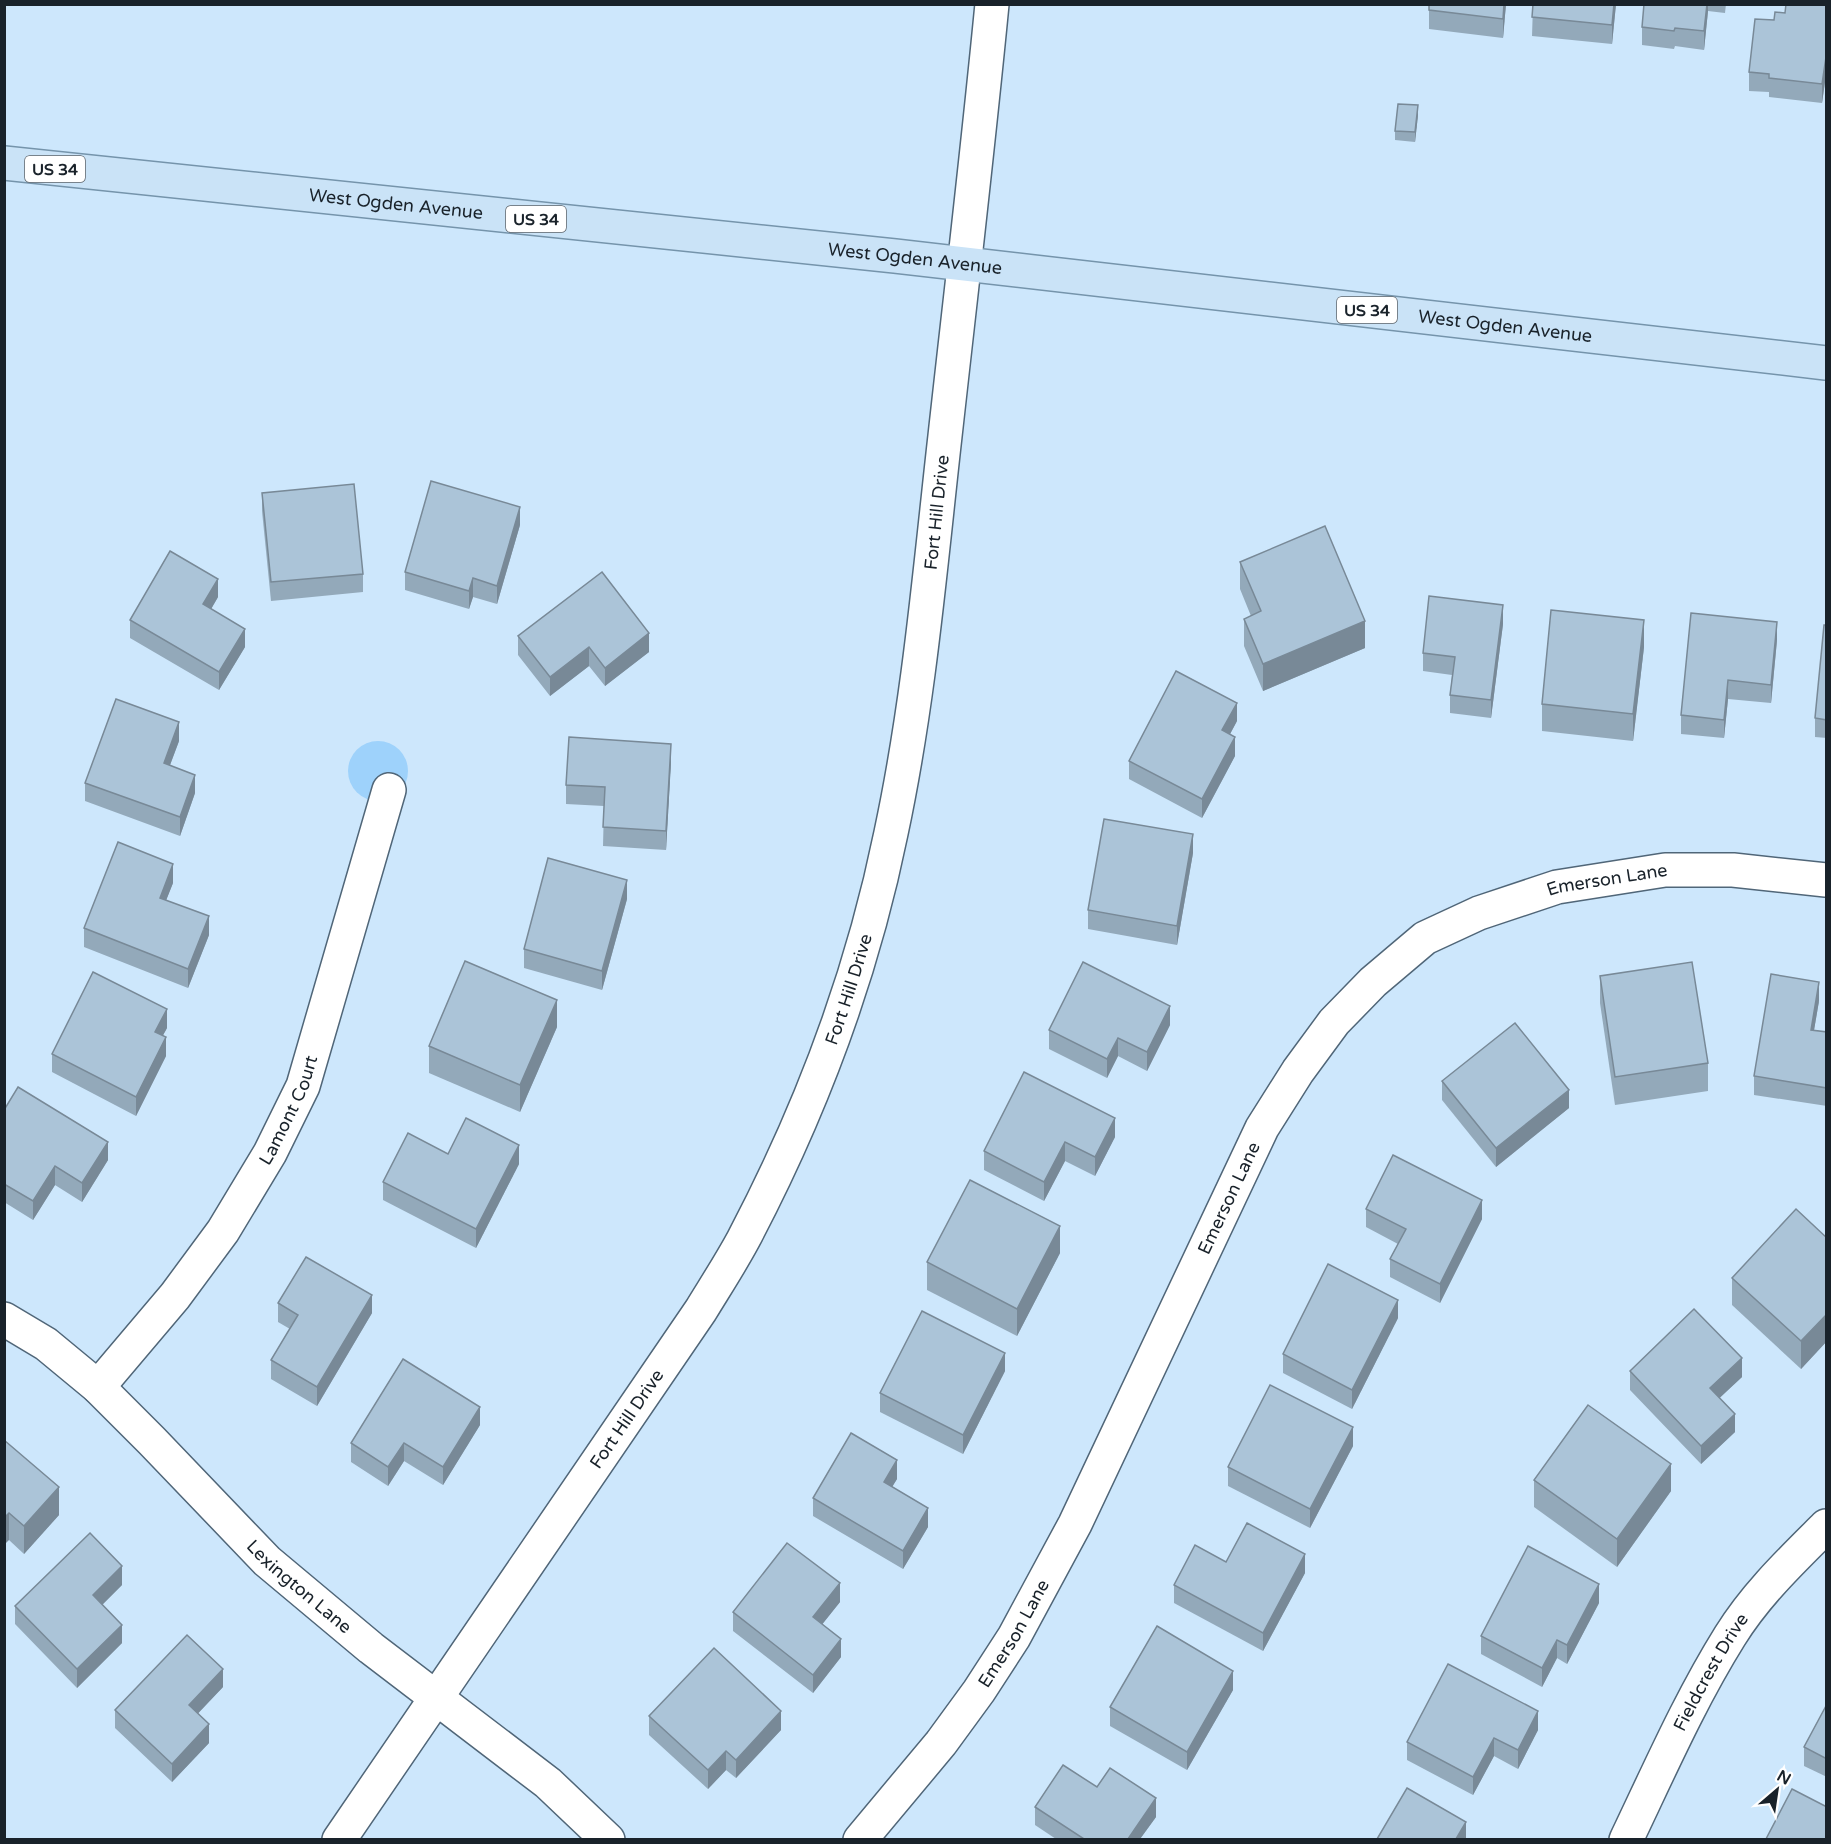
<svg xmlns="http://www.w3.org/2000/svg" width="1831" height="1844" viewBox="0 0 1831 1844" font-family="'Varela Round',sans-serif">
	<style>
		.green { fill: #9ed2fb }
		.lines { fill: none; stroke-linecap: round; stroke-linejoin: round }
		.minor-casing { stroke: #506678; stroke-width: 36 }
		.major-casing { stroke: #7594ab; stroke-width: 36 }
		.minor { stroke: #fff; stroke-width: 33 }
		.major { stroke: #cae3f7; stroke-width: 33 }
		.wall { fill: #93a9ba }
		.shaded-wall { fill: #788997 }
		.building { fill: #abc4d8; stroke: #788997; stroke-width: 1.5 }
		.labels { text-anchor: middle; stroke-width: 6; stroke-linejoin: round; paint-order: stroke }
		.shield { fill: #fff; stroke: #5e646a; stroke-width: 1.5 }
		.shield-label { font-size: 16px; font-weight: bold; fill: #19222a }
		.street-label { font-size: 18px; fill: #19222a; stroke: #fff }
	</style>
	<rect width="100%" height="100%" fill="#cde7fc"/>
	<circle class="green" cx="378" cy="771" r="30"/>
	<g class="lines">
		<g class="minor-casing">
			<g id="minor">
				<path id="s1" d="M4,1319L46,1344L98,1387L152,1441L267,1561L371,1648L548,1783L608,1840"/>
				<path id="s2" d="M98,1387L175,1296L223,1231L270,1153L303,1086L389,790"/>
				<path id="s3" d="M339,1840L701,1310C715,1287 730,1264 743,1240C810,1113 862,975 891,833C919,702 930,569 945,436C961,292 978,149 992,4"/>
				<path id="s4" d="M860,1840L941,1743L979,1691L1014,1637L1075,1524L1262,1128L1298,1071L1334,1022L1373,982L1425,938L1479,913L1557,887L1665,870H1733L1826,880"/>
				<path id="s5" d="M1626,1840C1659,1771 1690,1700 1730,1636C1756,1594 1792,1560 1826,1526"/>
			</g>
		</g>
		<g class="major-casing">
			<g id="major">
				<path id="s6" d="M4,163L895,256L1826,363"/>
			</g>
		</g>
		<use href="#minor" class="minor"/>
		<use href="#major" class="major"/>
	</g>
	<g class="wall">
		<path d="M1429,4H1506L1503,38L1429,29Z"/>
		<path d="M1533,4H1616L1612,44L1532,36Z"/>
		<path d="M1644,4H1726L1725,13L1708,11L1704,50L1675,46L1674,49L1642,45V27Z"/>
		<path d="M1827,4V68L1822,103L1769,97V92L1749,91V72L1774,20L1785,13Z"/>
		<path d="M1418,115L1415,142L1395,140V131Z"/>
		<path d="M262,493L363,574V592L271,601L262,511Z"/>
		<path d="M520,525L497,604L473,597L469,609L405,590V572Z"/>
		<path d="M1240,562L1365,648L1263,691L1244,646V619L1251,616L1240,589Z"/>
		<path d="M218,597L211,609L245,647L219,690L130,638V620Z"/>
		<path d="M1503,624L1491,718L1450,713V695L1452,675L1423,671V653Z"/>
		<path d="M1827,625V738L1815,737V718Z"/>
		<path d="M518,636L649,652L605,686L589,666L550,696L518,655Z"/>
		<path d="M1777,640L1771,703L1728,699L1724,738L1681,734V715Z"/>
		<path d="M1644,647L1633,741L1542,731V704Z"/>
		<path d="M1237,721L1230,734L1235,756L1202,818L1129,779V761Z"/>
		<path d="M179,741L170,765L195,793L180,836L85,801V783Z"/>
		<path d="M671,762L666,850L603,846L604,806L566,804V785Z"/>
		<path d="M1193,853L1177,945L1088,929V910Z"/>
		<path d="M173,883L166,900L209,935L188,988L84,947V928Z"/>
		<path d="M627,899L602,990L524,968V949Z"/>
		<path d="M1600,976L1708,1063V1091L1615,1105L1600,1003Z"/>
		<path d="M1819,1001L1814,1030L1827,1032V1106L1754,1095V1076Z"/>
		<path d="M1170,1025L1147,1071L1118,1056L1107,1078L1049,1049V1030Z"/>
		<path d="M557,1027L520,1112L429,1073V1046Z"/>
		<path d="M167,1028L163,1035L166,1056L136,1116L52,1072V1054Z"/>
		<path d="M1442,1081L1569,1108L1496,1167L1442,1100Z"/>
		<path d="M4,1110L108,1160L82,1202L55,1185L33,1220L4,1202Z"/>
		<path d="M1115,1137L1095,1176L1065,1161L1044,1201L984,1170V1151Z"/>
		<path d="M448,1154L519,1164L476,1248L383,1200V1182Z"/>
		<path d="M1366,1209L1482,1219L1440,1303L1390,1277V1259L1398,1244L1366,1227Z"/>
		<path d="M1827,1238V1341L1801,1369L1732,1305V1278Z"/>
		<path d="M1060,1253L1017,1336L927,1290V1262Z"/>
		<path d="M278,1303L372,1313L317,1406L271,1379V1360L290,1329L278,1322Z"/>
		<path d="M1398,1318L1352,1409L1283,1373V1354Z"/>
		<path d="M1005,1371L963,1454L880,1412V1393Z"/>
		<path d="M1630,1371L1742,1377L1719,1398L1735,1432L1701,1464L1630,1390Z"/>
		<path d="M480,1425L443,1485L404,1461L388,1486L351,1462V1443Z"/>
		<path d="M4,1440L59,1515L24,1554L9,1540Z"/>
		<path d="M1353,1446L1310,1528L1228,1486V1467Z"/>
		<path d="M897,1479L892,1487L928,1527L903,1569L813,1516V1498Z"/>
		<path d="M1534,1480L1671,1491L1617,1567L1534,1507Z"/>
		<path d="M1226,1562L1305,1573L1263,1651L1174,1603V1585Z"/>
		<path d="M122,1585L102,1605L122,1643L77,1688L15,1624V1606Z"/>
		<path d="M840,1602L822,1624L841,1657L813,1693L733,1631V1612Z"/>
		<path d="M1599,1603L1567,1664L1557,1658L1542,1687L1481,1654V1636Z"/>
		<path d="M223,1687L198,1713L209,1743L172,1782L115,1728V1710Z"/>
		<path d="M1233,1690L1187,1770L1110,1726V1707Z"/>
		<path d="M1827,1704V1777L1804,1766V1747Z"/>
		<path d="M649,1716L781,1730L736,1778L726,1770L708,1789L649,1735Z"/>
		<path d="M1538,1730L1518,1769L1494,1756L1473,1795L1407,1760V1742Z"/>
		<path d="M1097,1787L1156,1817L1140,1839H1056L1035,1825V1807Z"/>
	</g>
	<g class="shaded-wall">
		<path d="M1504,4H1506L1503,38V19Z"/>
		<path d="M1614,4H1616L1612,44V25Z"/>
		<path d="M1707,4H1708V11L1704,50V31Z"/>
		<path d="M1827,50V68L1822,103V84Z"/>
		<path d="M1418,105V115L1415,142V132Z"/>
		<path d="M520,507V525L497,604V586Z"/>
		<path d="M473,578V597L469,609V591Z"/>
		<path d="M218,579V597L203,623V604Z"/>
		<path d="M1503,605V624L1491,718V700Z"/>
		<path d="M1644,620V647L1633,741V714Z"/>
		<path d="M1365,621V648L1263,691V664Z"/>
		<path d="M1777,622V640L1771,703V685Z"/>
		<path d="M245,629V647L219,690V672Z"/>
		<path d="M649,633V652L605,686V668Z"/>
		<path d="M589,647V666L550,696V677Z"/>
		<path d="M1728,680V699L1724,738V720Z"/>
		<path d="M1237,703V721L1222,749V730Z"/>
		<path d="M179,722V741L164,781V763Z"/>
		<path d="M1235,737V756L1202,818V799Z"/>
		<path d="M671,744V762L666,850V831Z"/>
		<path d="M195,775V793L180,836V817Z"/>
		<path d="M1193,834V853L1177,945V926Z"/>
		<path d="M173,864V883L160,916V898Z"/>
		<path d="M627,880V899L602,990V971Z"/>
		<path d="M209,916V935L188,988V969Z"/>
		<path d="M1819,982V1001L1811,1048V1030Z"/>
		<path d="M557,1000V1027L520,1112V1085Z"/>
		<path d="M1170,1006V1025L1147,1071V1052Z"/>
		<path d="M167,1009V1028L155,1050V1032Z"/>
		<path d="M166,1037V1056L136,1116V1097Z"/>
		<path d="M1118,1038V1056L1107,1078V1059Z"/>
		<path d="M1569,1090V1108L1496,1167V1148Z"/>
		<path d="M1115,1118V1137L1095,1176V1157Z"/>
		<path d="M108,1142V1160L82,1202V1183Z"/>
		<path d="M1065,1142V1161L1044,1201V1182Z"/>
		<path d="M519,1145V1164L476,1248V1229Z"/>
		<path d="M55,1166V1185L33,1220V1201Z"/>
		<path d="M1482,1200V1219L1440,1303V1284Z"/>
		<path d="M1060,1226V1253L1017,1336V1309Z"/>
		<path d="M372,1295V1313L317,1406V1387Z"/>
		<path d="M1398,1300V1318L1352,1409V1390Z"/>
		<path d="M1827,1314V1341L1801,1369V1341Z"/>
		<path d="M1005,1353V1371L963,1454V1435Z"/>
		<path d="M1742,1358V1377L1710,1407V1388Z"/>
		<path d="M480,1407V1425L443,1485V1467Z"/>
		<path d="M1735,1414V1432L1701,1464V1446Z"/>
		<path d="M1353,1427V1446L1310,1528V1509Z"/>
		<path d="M404,1443V1461L388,1486V1467Z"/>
		<path d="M897,1460V1479L884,1500V1482Z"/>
		<path d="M1671,1464V1491L1617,1567V1539Z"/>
		<path d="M59,1487V1515L24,1554V1526Z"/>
		<path d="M928,1508V1527L903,1569V1551Z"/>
		<path d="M9,1513V1540L4,1545V1518Z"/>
		<path d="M1305,1554V1573L1263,1651V1633Z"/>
		<path d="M122,1566V1585L93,1614V1595Z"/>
		<path d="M840,1583V1602L813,1636V1617Z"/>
		<path d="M1599,1584V1603L1567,1664V1645Z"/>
		<path d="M122,1625V1643L77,1688V1669Z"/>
		<path d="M841,1639V1657L813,1693V1675Z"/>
		<path d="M1557,1640V1658L1542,1687V1668Z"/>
		<path d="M223,1669V1687L189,1723V1705Z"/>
		<path d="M1233,1671V1690L1187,1770V1752Z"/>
		<path d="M781,1711V1730L736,1778V1760Z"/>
		<path d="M1538,1711V1730L1518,1769V1750Z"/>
		<path d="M209,1724V1743L172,1782V1764Z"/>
		<path d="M1494,1738V1756L1473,1795V1777Z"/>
		<path d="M726,1751V1770L708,1789V1770Z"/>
		<path d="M1156,1798V1817L1140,1839H1128Z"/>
		<path d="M1466,1822V1839H1456Z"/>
	</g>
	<g class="building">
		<path d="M1429,4H1504L1503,19L1429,10Z"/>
		<path d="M1533,4H1614L1612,25L1532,17Z"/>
		<path d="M1644,4H1707L1704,31L1675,28L1674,31L1642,27Z"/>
		<path d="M1786,4H1827V50L1822,84L1769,78V74L1749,72L1755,19L1774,20L1775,12L1785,13Z"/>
		<path d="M1398,104L1418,105L1415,132L1395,131Z"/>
		<path d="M431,481L520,507L497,586L473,578L469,591L405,572Z"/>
		<path d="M354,484L363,574L271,582L262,493Z"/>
		<path d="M1325,526L1365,621L1263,664L1244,619L1261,611L1240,562Z"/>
		<path d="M170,551L218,579L203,604L245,629L219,672L130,620Z"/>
		<path d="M602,572L649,633L605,668L589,647L550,677L518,636Z"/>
		<path d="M1429,596L1503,605L1491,700L1450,695L1455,657L1423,653Z"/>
		<path d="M1551,610L1644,620L1633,714L1542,704Z"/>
		<path d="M1691,613L1777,622L1771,685L1728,680L1724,720L1681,715Z"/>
		<path d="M1824,625H1827V720L1815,718Z"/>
		<path d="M1176,671L1237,703L1222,730L1235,737L1202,799L1129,761Z"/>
		<path d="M116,699L179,722L164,763L195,775L180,817L85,783Z"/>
		<path d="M569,737L671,744L666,831L603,827L605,787L566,785Z"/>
		<path d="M1104,819L1193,834L1177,926L1088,910Z"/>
		<path d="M118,842L173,864L160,898L209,916L188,969L84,928Z"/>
		<path d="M548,858L627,880L602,971L524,949Z"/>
		<path d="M465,961L557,1000L520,1085L429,1046Z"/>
		<path d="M1083,962L1170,1006L1147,1052L1118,1038L1107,1059L1049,1030Z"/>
		<path d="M1692,962L1708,1063L1615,1077L1600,976Z"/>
		<path d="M93,972L167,1009L155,1032L166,1037L136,1097L52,1054Z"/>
		<path d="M1771,974L1819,982L1811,1030L1827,1032V1088L1754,1076Z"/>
		<path d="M1515,1023L1569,1090L1496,1148L1442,1081Z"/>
		<path d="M1024,1072L1115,1118L1095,1157L1065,1142L1044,1182L984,1151Z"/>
		<path d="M18,1087L108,1142L82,1183L55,1166L33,1201L4,1184V1110Z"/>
		<path d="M466,1118L519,1145L476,1229L383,1182L408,1133L448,1154Z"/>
		<path d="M1393,1155L1482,1200L1440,1284L1390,1259L1406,1229L1366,1209Z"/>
		<path d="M970,1180L1060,1226L1017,1309L927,1262Z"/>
		<path d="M1796,1209L1827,1238V1314L1801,1341L1732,1278Z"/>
		<path d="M306,1257L372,1295L317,1387L271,1360L298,1315L278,1303Z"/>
		<path d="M1328,1264L1398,1300L1352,1390L1283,1354Z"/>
		<path d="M1694,1309L1742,1358L1710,1388L1735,1414L1701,1446L1630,1371Z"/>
		<path d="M922,1311L1005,1353L963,1435L880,1393Z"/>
		<path d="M403,1359L480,1407L443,1467L404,1443L388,1467L351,1443Z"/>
		<path d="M1270,1385L1353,1427L1310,1509L1228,1467Z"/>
		<path d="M1588,1405L1671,1464L1617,1539L1534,1480Z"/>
		<path d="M851,1433L897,1460L884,1482L928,1508L903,1551L813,1498Z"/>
		<path d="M4,1440L59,1487L24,1526L9,1513L4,1518Z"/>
		<path d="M1247,1523L1305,1554L1263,1633L1174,1585L1195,1545L1226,1562Z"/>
		<path d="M90,1533L122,1566L93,1595L122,1625L77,1669L15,1606Z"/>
		<path d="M787,1543L840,1583L813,1617L841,1639L813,1675L733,1612Z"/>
		<path d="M1528,1546L1599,1584L1567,1645L1557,1640L1542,1668L1481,1636Z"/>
		<path d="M1157,1626L1233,1671L1187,1752L1110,1707Z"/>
		<path d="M187,1635L223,1669L189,1705L209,1724L172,1764L115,1710Z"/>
		<path d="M714,1648L781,1711L736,1760L726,1751L708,1770L649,1716Z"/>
		<path d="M1448,1664L1538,1711L1518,1750L1494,1738L1473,1777L1407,1742Z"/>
		<path d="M1827,1704V1759L1804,1747Z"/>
		<path d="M1063,1765L1097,1787L1110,1768L1156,1798L1128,1839H1084L1035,1807Z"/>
		<path d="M1407,1788L1466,1822L1456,1839H1377Z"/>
		<path d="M1792,1789L1827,1807V1839H1766Z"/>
	</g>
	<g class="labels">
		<g class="shield">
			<rect x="25" y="156" width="60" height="26" rx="4.5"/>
			<rect x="506" y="206" width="60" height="26" rx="4.5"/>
			<rect x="1337" y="297" width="60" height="26" rx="4.5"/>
		</g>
		<g class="shield-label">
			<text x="55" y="175">US 34</text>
			<text x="536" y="225">US 34</text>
			<text x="1367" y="316">US 34</text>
		</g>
		<g class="street-label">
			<text dy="6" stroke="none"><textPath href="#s6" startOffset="394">West Ogden Avenue</textPath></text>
			<text dy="6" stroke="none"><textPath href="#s6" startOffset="916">West Ogden Avenue</textPath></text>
			<text dy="6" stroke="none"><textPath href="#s6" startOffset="1510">West Ogden Avenue</textPath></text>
			<text dy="6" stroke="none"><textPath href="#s3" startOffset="1482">Fort Hill Drive</textPath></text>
			<text dy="6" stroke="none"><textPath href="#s4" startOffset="1266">Emerson Lane</textPath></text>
			<text dy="6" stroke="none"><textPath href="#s3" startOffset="996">Fort Hill Drive</textPath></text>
			<text dy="6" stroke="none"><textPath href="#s2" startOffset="338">Lamont Court</textPath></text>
			<text dy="6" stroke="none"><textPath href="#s4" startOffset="744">Emerson Lane</textPath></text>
			<text dy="6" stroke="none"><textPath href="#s3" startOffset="510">Fort Hill Drive</textPath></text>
			<text dy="6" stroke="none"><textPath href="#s1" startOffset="400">Lexington Lane</textPath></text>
			<text dy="6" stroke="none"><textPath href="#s4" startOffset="258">Emerson Lane</textPath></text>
			<text dy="6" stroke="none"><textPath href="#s5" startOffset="188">Fieldcrest Drive</textPath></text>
		</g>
	</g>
	<rect width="1831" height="1844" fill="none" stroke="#19222a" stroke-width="12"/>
	<g transform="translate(1777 1790) rotate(29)" stroke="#ffffff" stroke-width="4.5" paint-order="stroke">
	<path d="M0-4.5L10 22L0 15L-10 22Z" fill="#19222a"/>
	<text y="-9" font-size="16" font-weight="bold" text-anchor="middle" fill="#19222a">N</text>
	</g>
</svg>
